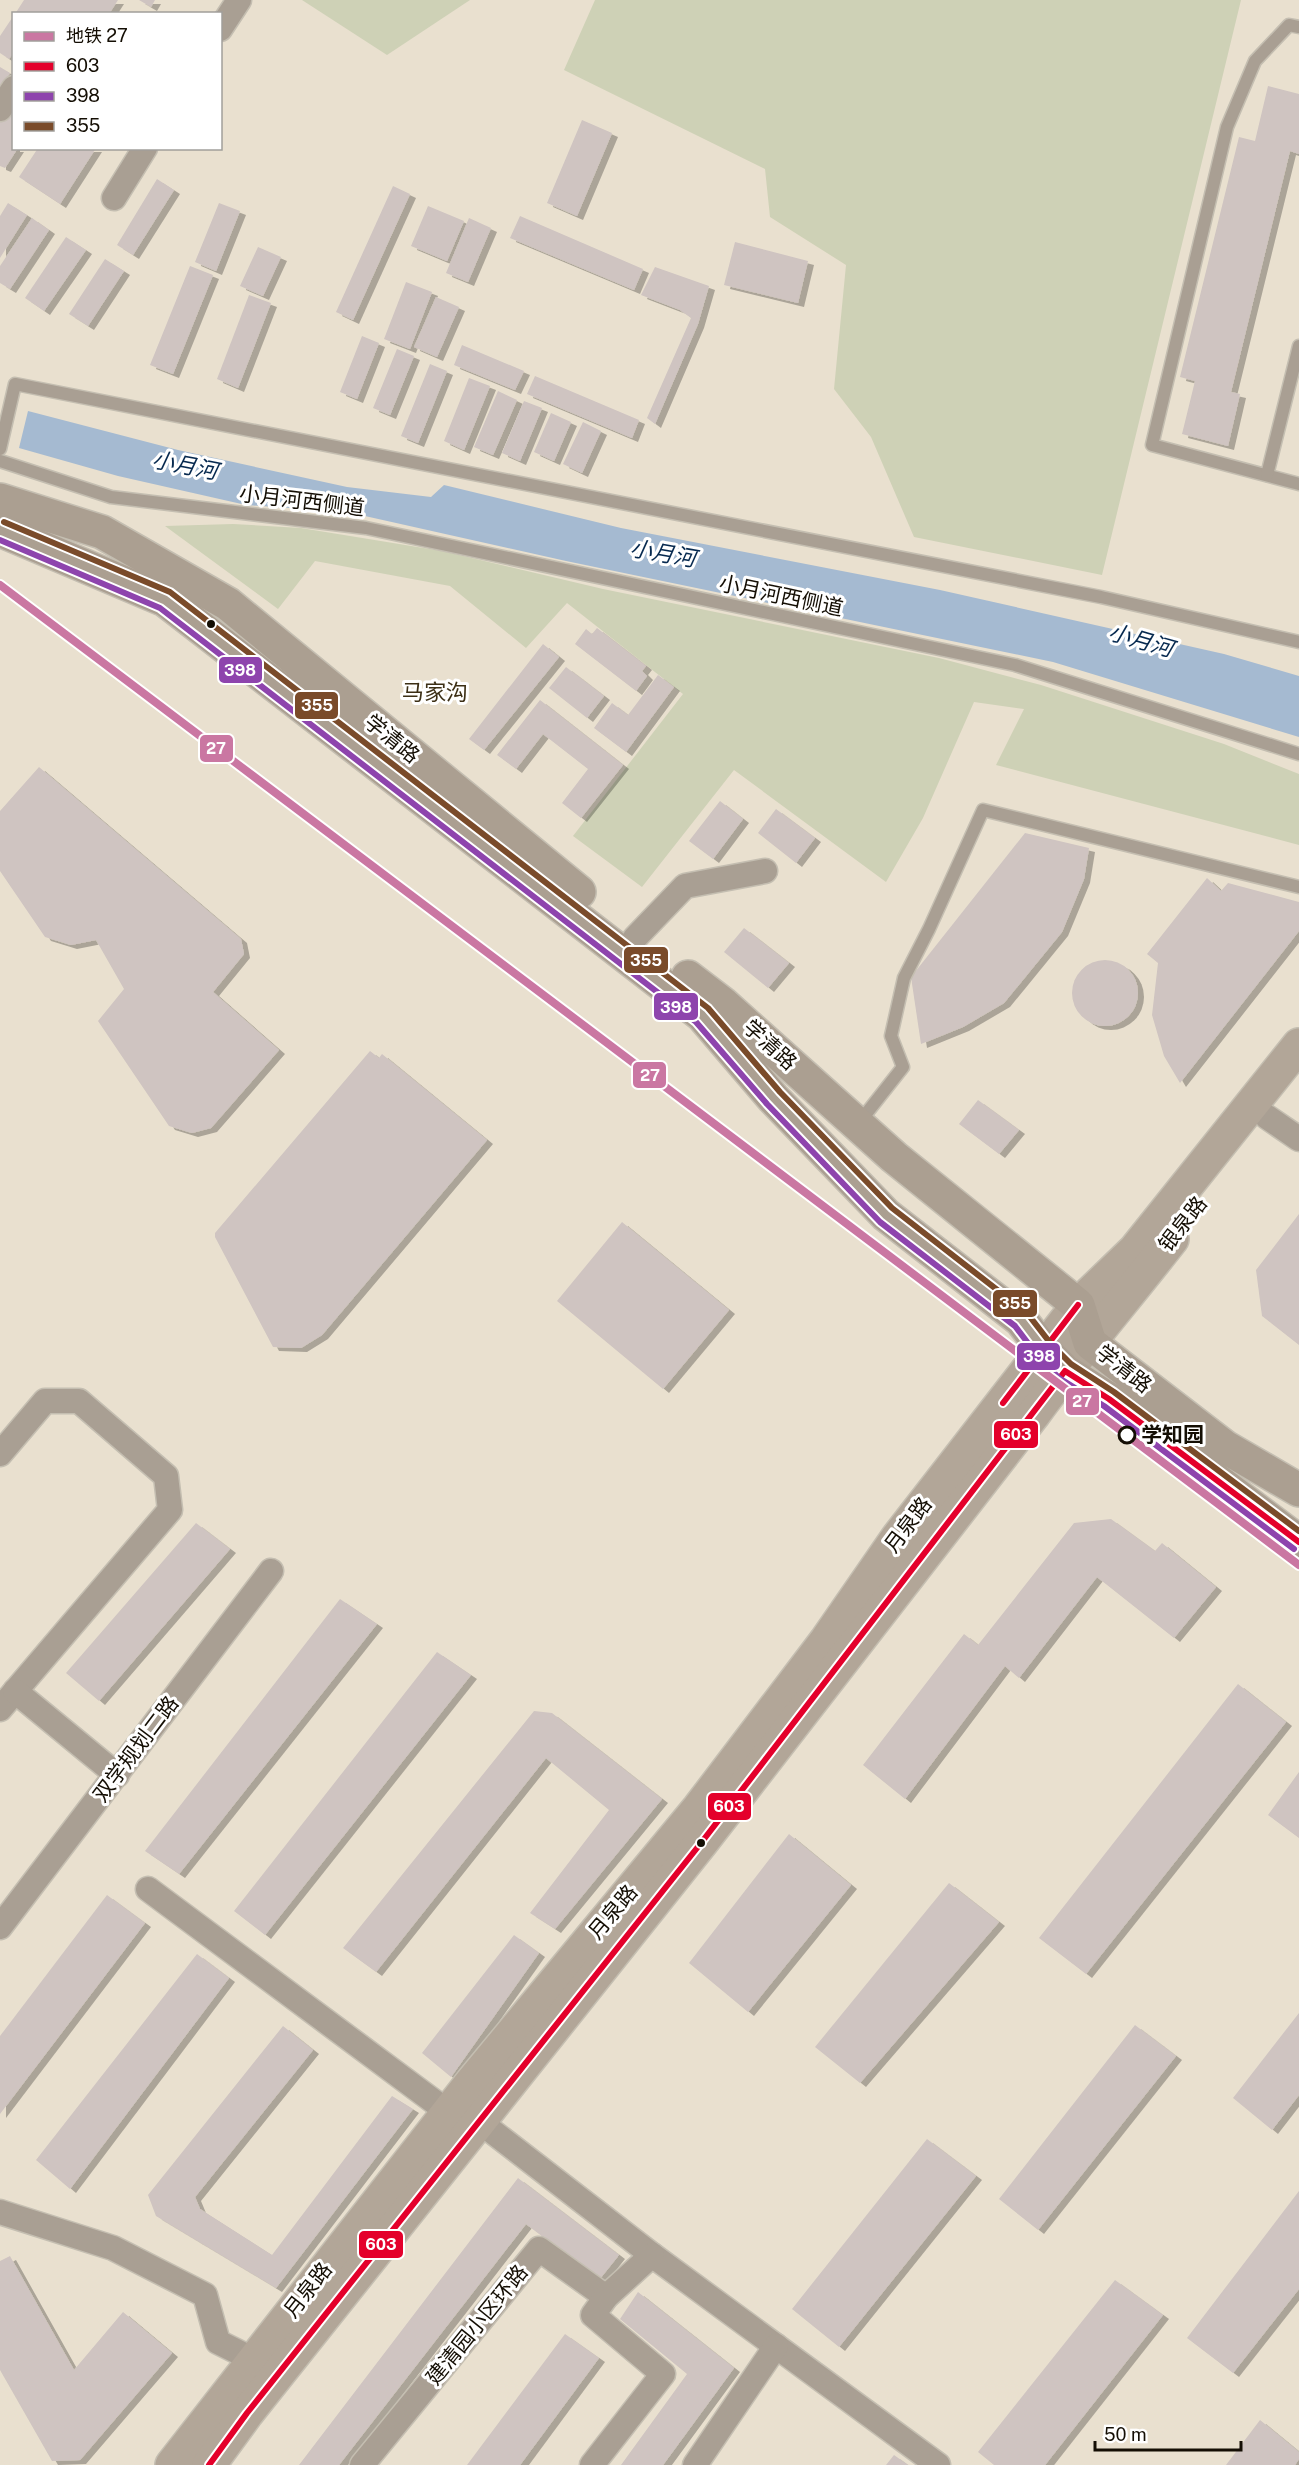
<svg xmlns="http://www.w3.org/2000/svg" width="1299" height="2465" viewBox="0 0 1299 2465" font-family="'Public Sans','Noto Sans SC',sans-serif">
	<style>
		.green { fill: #ced1b6 }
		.water { fill: #a5bad1 }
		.building { fill: #cfc4c1; filter: url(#shadow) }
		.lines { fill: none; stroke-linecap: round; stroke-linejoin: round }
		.service-casing { stroke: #c4beb1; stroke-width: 15 }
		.minor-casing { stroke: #c4beb1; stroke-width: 27 }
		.secondary-casing { stroke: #c4beb1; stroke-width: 36 }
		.primary-casing { stroke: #c4beb1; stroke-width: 36 }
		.service { stroke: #a99f93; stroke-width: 12 }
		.minor { stroke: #a99f93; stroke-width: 24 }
		.secondary { stroke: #b2a698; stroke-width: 33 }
		.primary { stroke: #ab9f91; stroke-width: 33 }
		.bus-1-casing { stroke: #fff; stroke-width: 10 }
		.bus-2-casing { stroke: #fff; stroke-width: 10 }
		.bus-3-casing { stroke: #fff; stroke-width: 10 }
		.bus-1 { stroke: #e4002b; stroke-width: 6 }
		.bus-2 { stroke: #8e44ad; stroke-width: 6 }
		.bus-3 { stroke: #7a4b2a; stroke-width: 6 }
		.metro-1-casing { stroke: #fff; stroke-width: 12 }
		.metro-1 { stroke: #ca77a2; stroke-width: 8 }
		.bus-dot { fill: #140e04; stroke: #fff; stroke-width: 2 }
		.stop-dot { fill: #fff; stroke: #140e04; stroke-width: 3 }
		.labels { text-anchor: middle; stroke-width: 6; stroke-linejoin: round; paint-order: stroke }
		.street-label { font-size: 21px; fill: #140e04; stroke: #fff }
		.stop-label { font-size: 21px; font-weight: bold; fill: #140e04; stroke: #fff; text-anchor: start }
		.water-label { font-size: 22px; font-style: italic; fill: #06294f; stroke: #fff }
		.neighbourhood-label { font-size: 22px; fill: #3c2f15; stroke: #fff }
		.line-badge { stroke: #fff; stroke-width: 2 }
		.badge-label { font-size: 16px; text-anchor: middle; font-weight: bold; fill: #fff }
	</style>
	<defs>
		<filter id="shadow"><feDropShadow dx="6" dy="4" stdDeviation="0" flood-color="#0004"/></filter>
	</defs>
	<rect width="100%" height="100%" fill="#e9e0cf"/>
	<g class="green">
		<path d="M302,0H470L387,55Z"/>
		<path d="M595,0H1241L1102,575L914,537L871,437L834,389L846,265L770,217L765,169L564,70Z"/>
		<path d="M233,524L301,528L442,551L603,589L939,658L1041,685L1224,744L1299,774V845L996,765L1024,709L974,702L923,818L886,882L734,770L642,887L573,836L683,694L567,603L526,648L450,586L315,561L278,609L165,526Z"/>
	</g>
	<path class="water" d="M28,411L178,450L347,487L431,497L444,485L621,528L940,590L1224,654L1299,676V737L1053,662L566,561L347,512L246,505L118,476L19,448Z"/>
	<g class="building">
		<path d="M24,0H118L109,14H15Z"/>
		<path d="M139,0H155L151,7Z"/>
		<path d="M14,15V52L9,59L0,53V36Z"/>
		<path d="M0,67L10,73L0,88Z"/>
		<path d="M1268,86L1299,94V154L1290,151L1231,392L1240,394L1228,446L1182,434L1195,381L1180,377L1239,137L1255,141Z"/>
		<path d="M14,102V148H18L5,168L0,166V122Z"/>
		<path d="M582,120L612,133L577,216L547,203Z"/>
		<path d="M38,148H96L60,204L19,177Z"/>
		<path d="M157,179L174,190L133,255L117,245Z"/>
		<path d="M393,186L410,194L353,320L336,312Z"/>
		<path d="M8,203L27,215L0,258V216Z"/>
		<path d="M219,203L240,211L216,271L195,262Z"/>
		<path d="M428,206L464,221L447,261L411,246Z"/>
		<path d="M520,216L643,269L634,290L510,238Z"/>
		<path d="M32,218L49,230L10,289L0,283V266Z"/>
		<path d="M469,218L491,228L468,282L446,273Z"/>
		<path d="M66,237L86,250L44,311L25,298Z"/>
		<path d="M735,242L808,261L798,303L724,285Z"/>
		<path d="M258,247L281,257L263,296L240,286Z"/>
		<path d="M105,259L124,271L88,326L69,314Z"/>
		<path d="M190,266L213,275L173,374L150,365Z"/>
		<path d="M655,267L709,286L698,324L655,424L647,418L691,318L680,310L641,295Z"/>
		<path d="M406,282L432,292L410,349L384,339Z"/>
		<path d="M249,295L271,303L238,388L217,379Z"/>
		<path d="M436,297L459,307L437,357L414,347Z"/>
		<path d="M362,336L379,343L357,399L340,392Z"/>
		<path d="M462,345L524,371L515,390L454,365Z"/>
		<path d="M397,349L414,356L390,415L373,408Z"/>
		<path d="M430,364L447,371L418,443L401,436Z"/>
		<path d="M535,376L639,420L632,438L527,394Z"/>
		<path d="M469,378L490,386L464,450L444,441Z"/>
		<path d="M498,391L517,400L493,455L474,447Z"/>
		<path d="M524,401L542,408L520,461L502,453Z"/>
		<path d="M551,413L571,422L554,461L534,452Z"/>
		<path d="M583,422L601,431L582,473L563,464Z"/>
		<path d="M597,628L646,666L642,671L647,676L636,691L575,644L586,629L592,634Z"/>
		<path d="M543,644L559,657L484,750L469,739Z"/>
		<path d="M566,667L604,696L587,718L549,688Z"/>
		<path d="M658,675L674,687L626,752L594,728L612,703L628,715Z"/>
		<path d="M540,700L623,765L581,818L562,803L588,769L543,734L516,769L497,755Z"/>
		<path d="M39,767L241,939L244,954L213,992L279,1050L211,1128L192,1133L169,1126L98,1021L124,989L96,940L71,945L45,937L0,871V811Z"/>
		<path d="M720,801L743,819L713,859L689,841Z"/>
		<path d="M776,809L815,838L796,863L758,833Z"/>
		<path d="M1025,833L1089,848L1084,879L1062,932L1004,1003L963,1027L921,1044L911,977Z"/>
		<path d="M1207,878L1221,891L1228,883L1299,902V931L1180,1083L1164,1056L1152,1015L1158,963L1147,954Z"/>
		<path d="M744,928L789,963L768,988L724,952Z"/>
		<circle cx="1105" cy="993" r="33"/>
		<path d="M370,1051L379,1058L382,1054L487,1140L322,1335L301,1348L273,1347L215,1237V1233Z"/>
		<path d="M978,1100L1019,1130L999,1154L959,1124Z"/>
		<path d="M1299,1214V1345L1262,1316L1256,1270Z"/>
		<path d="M622,1222L729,1310L663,1389L557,1301Z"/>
		<path d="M1111,1519L1155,1551L1162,1543L1216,1587L1174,1638L1097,1577L1019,1678L1005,1666L905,1799L863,1765L964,1634L978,1645L1074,1523Z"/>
		<path d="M196,1523L230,1549L99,1701L66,1673Z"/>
		<path d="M340,1599L377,1624L179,1874L145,1851Z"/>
		<path d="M437,1652L471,1675L265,1935L234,1911Z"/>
		<path d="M1238,1684L1286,1722L1086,1974L1039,1938Z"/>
		<path d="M534,1711L552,1713L662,1799L555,1929L530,1913L609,1810L546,1758L376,1972L343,1948Z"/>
		<path d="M1299,1772V1838L1268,1815Z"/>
		<path d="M789,1834L851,1885L748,2012L689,1963Z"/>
		<path d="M949,1883L999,1922L860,2083L815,2047Z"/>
		<path d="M107,1895L145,1923L0,2114V2036Z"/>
		<path d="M514,1935L539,1953L451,2077L422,2053Z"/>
		<path d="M197,1954L229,1978L70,2189L36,2160Z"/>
		<path d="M1299,2013V2095L1272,2130L1233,2098Z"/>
		<path d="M1135,2025L1176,2056L1038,2230L999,2199Z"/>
		<path d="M283,2026L313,2050L195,2197L200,2209L272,2255L392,2096L413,2109L276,2288L156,2216L148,2195Z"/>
		<path d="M927,2139L976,2176L839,2347L792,2309Z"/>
		<path d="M518,2178L619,2255L599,2280L526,2224L339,2465H299Z"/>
		<path d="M1299,2191V2289L1233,2373L1187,2338Z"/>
		<path d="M10,2256L74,2370L123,2312L172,2353L80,2460L52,2461L0,2370V2261Z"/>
		<path d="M1115,2280L1163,2315L1045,2465H994L978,2452Z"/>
		<path d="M638,2292L734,2368L663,2465H621L687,2374L620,2319Z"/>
		<path d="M565,2334L599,2358L520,2465H467Z"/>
		<path d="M1260,2420L1299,2452V2459L1295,2465H1226Z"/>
		<path d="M894,2455L908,2465H886Z"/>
	</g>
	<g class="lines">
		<g class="service-casing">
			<g id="service">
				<path d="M1299,27L1289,25L1255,61L1227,127L1152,445L1299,484"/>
				<path d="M0,449L15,384L1101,597L1299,642"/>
				<path d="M0,461L111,497L366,528L1015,665L1299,754"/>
				<path d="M1267,475L1299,346"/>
				<path d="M858,1124L903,1067L891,1036L904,978L929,929L983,810L1299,887"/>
			</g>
		</g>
		<g class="minor-casing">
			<g id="minor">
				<path d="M220,29L239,0"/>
				<path d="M0,109L14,88"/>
				<path d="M114,198L145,148"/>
				<path d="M635,938L685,886L765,871"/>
				<path d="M1267,1117L1299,1139"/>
				<path d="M0,1454L45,1401H79L166,1476L170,1510L0,1709"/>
				<path d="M15,1691L117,1775"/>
				<path d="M148,1889L448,2112"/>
				<path d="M0,1927L271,1571"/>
				<path d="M480,2122L652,2255L938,2465"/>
				<path d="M0,2212L113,2248L205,2295L218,2342L254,2360"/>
				<path d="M362,2465L539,2249L606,2297"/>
				<path d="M592,2465L663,2374L593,2315L606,2297L652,2255"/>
				<path d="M695,2465L776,2346"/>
			</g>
		</g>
		<g class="secondary-casing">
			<g id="secondary">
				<path d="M172,2465L472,2082L699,1808L826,1641L898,1537L1078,1305L1135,1250L1299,1045"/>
				<path d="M209,2465L247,2413L701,1843L1033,1415C1077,1355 1126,1298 1172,1239"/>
			</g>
		</g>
		<g class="primary-casing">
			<g id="primary">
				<path d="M0,500L102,532L228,604L579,892"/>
				<path d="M0,530L165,600L702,1015L773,1098L886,1215L1021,1320L1044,1350L1065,1371L1109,1399L1299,1542"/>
				<path d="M688,977L722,1003L894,1157L1078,1305L1090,1343L1225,1447L1299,1490"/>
			</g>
		</g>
		<use href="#service" class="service"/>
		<use href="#minor" class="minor"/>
		<use href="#secondary" class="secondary"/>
		<use href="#primary" class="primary"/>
		<g class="bus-1-casing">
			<g id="bus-1">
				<path d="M1003,1403L1078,1305"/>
				<path d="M209,2465L247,2413L701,1843L1065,1371L1109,1399L1299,1542"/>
			</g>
		</g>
		<g class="bus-2-casing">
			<path id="bus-2" d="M0,540L160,608L696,1022L767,1104L880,1222L1015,1326L1037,1355L1059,1378L1104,1406L1294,1549"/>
		</g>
		<g class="bus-3-casing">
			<path id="bus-3" d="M4,522L170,592L708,1008L780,1092L892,1208L1027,1313L1051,1344L1071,1364L1114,1392L1299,1531"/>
		</g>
		<use href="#bus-1" class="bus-1"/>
		<use href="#bus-2" class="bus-2"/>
		<use href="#bus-3" class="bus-3"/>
		<g class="metro-1-casing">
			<path id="metro-1" d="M0,585L1299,1565"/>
		</g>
		<use href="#metro-1" class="metro-1"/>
	</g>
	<g class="bus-dot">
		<circle cx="211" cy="624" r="5"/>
		<circle cx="701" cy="1843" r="5"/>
	</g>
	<circle class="stop-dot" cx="1127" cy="1435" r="8"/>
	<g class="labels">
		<g class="street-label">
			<text transform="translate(302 501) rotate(7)" y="7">小月河西侧道</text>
			<text transform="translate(781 596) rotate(12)" y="7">小月河西侧道</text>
			<text transform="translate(392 739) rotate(39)" y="7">学清路</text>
			<text transform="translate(770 1045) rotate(42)" y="7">学清路</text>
			<text transform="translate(1183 1224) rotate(-52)" y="7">银泉路</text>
			<text transform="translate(1124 1369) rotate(38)" y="7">学清路</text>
			<text transform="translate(908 1525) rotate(-53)" y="7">月泉路</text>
			<text transform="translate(136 1749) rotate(-53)" y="7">双学规划二路</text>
			<text transform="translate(613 1912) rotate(-50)" y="7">月泉路</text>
			<text transform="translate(308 2290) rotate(-52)" y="7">月泉路</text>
			<text transform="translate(477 2325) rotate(-51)" y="7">建清园小区环路</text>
		</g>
		<g class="stop-label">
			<text x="1141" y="1442">学知园</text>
		</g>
		<g class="water-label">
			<text transform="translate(185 465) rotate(11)" y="8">小月河</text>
			<text transform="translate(663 553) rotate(10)" y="8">小月河</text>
			<text transform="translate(1141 640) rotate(16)" y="8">小月河</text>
		</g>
		<g class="neighbourhood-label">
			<text x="435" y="700">马家沟</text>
		</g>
	</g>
	<g class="line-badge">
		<rect x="218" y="656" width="45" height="28" rx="6" fill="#8e44ad"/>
		<rect x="294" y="691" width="45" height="29" rx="6" fill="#7a4b2a"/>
		<rect x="199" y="734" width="35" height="29" rx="6" fill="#ca77a2"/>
		<rect x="623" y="946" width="46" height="28" rx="6" fill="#7a4b2a"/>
		<rect x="653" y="992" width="46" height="29" rx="6" fill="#8e44ad"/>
		<rect x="632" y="1061" width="35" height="28" rx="6" fill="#ca77a2"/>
		<rect x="992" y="1289" width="46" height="29" rx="6" fill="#7a4b2a"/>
		<rect x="1016" y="1342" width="45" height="29" rx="6" fill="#8e44ad"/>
		<rect x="1065" y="1387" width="35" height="29" rx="6" fill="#ca77a2"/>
		<rect x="993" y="1420" width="46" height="29" rx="6" fill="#e4002b"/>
		<rect x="707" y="1792" width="45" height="29" rx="6" fill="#e4002b"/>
		<rect x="358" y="2230" width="46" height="29" rx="6" fill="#e4002b"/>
	</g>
	<g class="badge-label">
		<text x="240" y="676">398</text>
		<text x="317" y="711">355</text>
		<text x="216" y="754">27</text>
		<text x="646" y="966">355</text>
		<text x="676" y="1013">398</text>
		<text x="650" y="1081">27</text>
		<text x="1015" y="1309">355</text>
		<text x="1039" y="1362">398</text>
		<text x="1082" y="1407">27</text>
		<text x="1016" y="1440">603</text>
		<text x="729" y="1812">603</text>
		<text x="381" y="2250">603</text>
	</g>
	<rect x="12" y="12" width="210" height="138" fill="#ffffff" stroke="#a19f9b" stroke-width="1.5"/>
	<rect x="24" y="32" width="30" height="9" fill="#ca77a2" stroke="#a19f9b" stroke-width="1.5"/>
	<text x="66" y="42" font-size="18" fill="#140e04">地铁 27</text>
	<rect x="24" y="62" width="30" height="9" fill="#e4002b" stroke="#a19f9b" stroke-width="1.5"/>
	<text x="66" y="72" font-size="18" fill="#140e04">603</text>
	<rect x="24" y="92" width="30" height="9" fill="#8e44ad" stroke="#a19f9b" stroke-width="1.5"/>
	<text x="66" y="102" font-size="18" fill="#140e04">398</text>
	<rect x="24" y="122" width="30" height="9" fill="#7a4b2a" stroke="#a19f9b" stroke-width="1.5"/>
	<text x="66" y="132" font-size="18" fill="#140e04">355</text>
	<path d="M1095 2441v9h146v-9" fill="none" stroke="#140e04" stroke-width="3"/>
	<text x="1104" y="2441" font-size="18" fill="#140e04" stroke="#ffffff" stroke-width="4.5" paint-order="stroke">50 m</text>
</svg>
